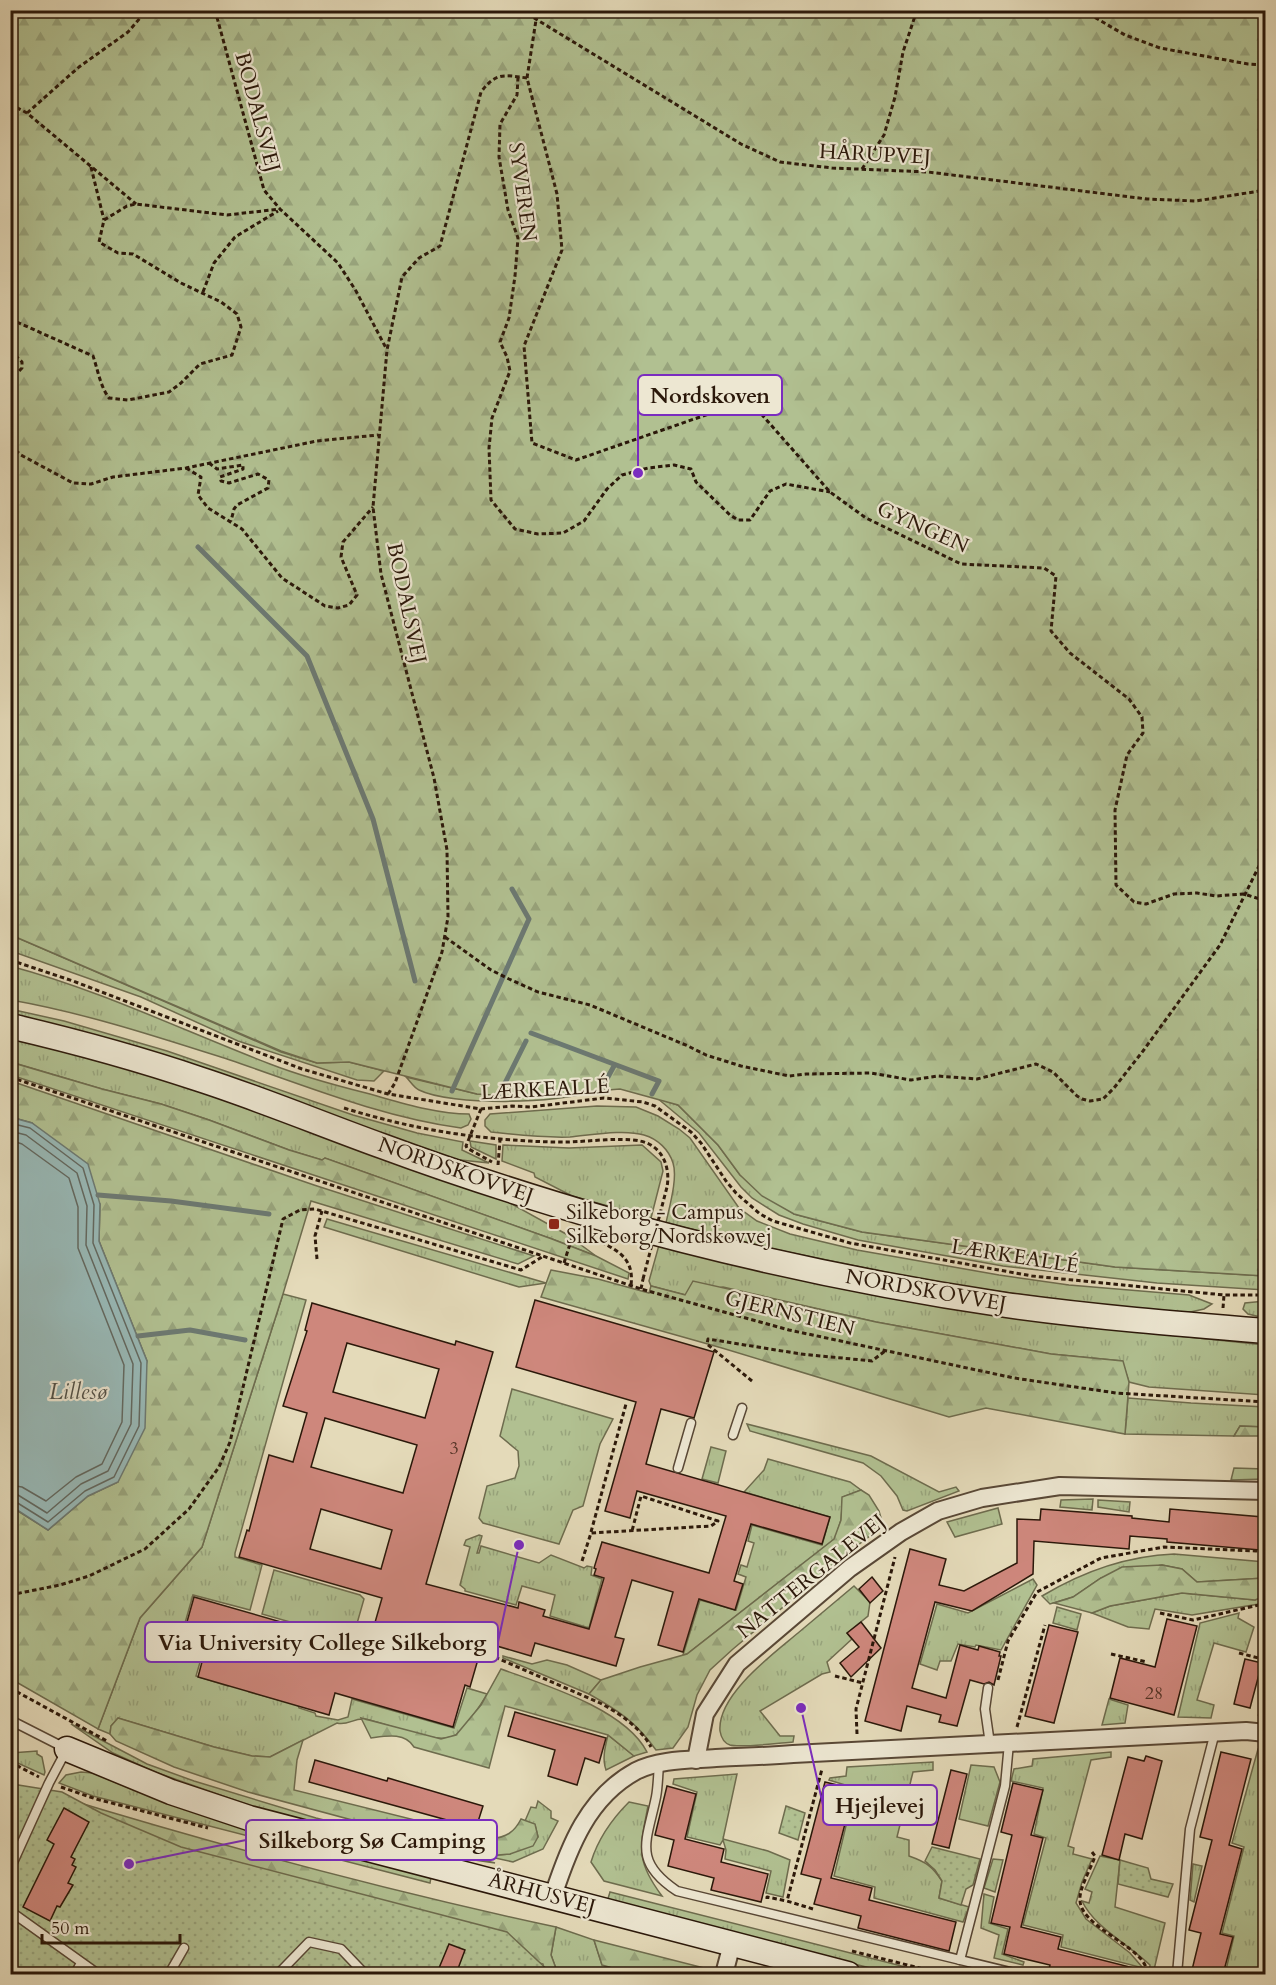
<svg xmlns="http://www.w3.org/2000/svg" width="1276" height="1985" viewBox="0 0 1276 1985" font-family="Cardo,serif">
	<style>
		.grass { fill: url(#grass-tufts); stroke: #6e6c4e; stroke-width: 1.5 }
		.forest { fill: url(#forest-firs); stroke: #6e6c4e; stroke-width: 1.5 }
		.park { fill: url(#park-dots); stroke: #6e6c4e; stroke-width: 1.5 }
		.water { fill: #98b9b7; stroke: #6c7972; stroke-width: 1.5 }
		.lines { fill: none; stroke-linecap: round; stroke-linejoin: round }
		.shore { stroke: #626860; stroke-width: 1.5 }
		.stream { stroke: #6c7972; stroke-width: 5 }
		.building { fill: #ce877c; stroke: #2b180a; stroke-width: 1.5; fill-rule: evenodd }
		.lane-casing { stroke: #594836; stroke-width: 11 }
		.street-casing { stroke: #594836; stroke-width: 20 }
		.secondary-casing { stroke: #2b180a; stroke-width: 27 }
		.path { stroke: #2b180a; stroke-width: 3; stroke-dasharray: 4.5 3; stroke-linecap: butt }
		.lane { stroke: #ede7d2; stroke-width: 8 }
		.street { stroke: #ede7d2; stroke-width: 16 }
		.secondary { stroke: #ede7d2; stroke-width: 24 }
		.path-bridge { stroke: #2b180a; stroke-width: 3; stroke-dasharray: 4.5 3; stroke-linecap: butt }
		.poi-dot { fill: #8f2418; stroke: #ede7d2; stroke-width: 2 }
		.labels { text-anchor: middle; stroke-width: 4.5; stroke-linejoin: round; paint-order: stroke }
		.number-label { font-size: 18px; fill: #543426 }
		.street-label { font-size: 21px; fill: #2b180a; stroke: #ede7d2 }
		.poi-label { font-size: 21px; fill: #2b180a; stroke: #ede7d2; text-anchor: start }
		.water-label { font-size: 22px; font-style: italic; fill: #515047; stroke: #ede7d2 }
		.leader { fill: none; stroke: #7b2cbf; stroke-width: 2 }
		.callout-dot { fill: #7b2cbf; stroke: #ede7d2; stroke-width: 2 }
		.callout { fill: #ede7d2; stroke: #7b2cbf; stroke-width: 2 }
		.callout-label { font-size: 22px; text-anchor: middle; font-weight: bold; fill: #2b180a }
	</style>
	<defs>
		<pattern id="grass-tufts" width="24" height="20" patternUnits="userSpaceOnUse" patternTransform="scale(1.5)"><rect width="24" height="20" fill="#b1c091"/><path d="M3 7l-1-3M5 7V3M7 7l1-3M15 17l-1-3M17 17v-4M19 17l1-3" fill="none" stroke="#98a47c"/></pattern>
		<pattern id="forest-firs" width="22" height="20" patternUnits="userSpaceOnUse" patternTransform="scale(1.5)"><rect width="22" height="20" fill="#b1c091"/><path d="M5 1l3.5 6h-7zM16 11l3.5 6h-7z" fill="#98a47c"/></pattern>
		<pattern id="park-dots" width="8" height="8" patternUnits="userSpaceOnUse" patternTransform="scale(1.5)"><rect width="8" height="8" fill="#b1c091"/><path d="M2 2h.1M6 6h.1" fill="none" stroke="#98a47c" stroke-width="1.8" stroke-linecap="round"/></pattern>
	</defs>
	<rect width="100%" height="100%" fill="#e4dab9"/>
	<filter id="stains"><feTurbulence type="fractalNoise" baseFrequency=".00333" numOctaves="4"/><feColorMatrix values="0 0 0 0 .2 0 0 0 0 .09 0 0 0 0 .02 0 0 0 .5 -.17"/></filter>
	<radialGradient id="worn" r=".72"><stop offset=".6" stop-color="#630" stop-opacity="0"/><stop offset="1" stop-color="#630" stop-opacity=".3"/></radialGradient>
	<g class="grass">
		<path d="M11,935L281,1052L317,1063L349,1062L384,1071L374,1081L357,1080L238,1041L141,997L11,951Z"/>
		<path d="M10,966C100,990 184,1031 270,1064C301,1076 334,1085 366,1093C399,1102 435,1114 469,1114L471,1119L468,1125L461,1128C381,1117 306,1086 230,1060C158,1037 85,1013 11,1000Z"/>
		<path d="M10,1009L64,1021L167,1051L353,1115L417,1133L463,1142L462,1150L489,1163L451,1159C306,1106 162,1047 11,1015Z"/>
		<path d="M10,1038L154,1075L508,1202L566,1234L596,1256L552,1239L325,1158L322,1160L289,1150L209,1120L161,1104L102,1089L11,1062Z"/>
		<path d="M406,1077L477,1094L506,1096L592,1091C560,1104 451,1106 419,1090C414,1088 410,1081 406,1077Z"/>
		<path d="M657,1098L678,1105L718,1145L740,1175L794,1214L862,1232L1115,1267L1265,1276V1290L1157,1283L1003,1266L858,1240L803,1224L779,1215L752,1198L741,1187L699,1133Z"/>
		<path d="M597,1106L636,1107L658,1116L679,1129L690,1138L739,1208L757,1221L790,1234L857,1250L999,1275L1069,1285L1189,1295L1212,1304L1204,1309L1186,1313L1098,1305L939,1283L778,1250L666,1223C669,1208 678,1178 673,1163C669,1150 658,1139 644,1135C624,1129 592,1135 570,1137C544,1138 517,1135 491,1132L485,1126V1120L490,1114Z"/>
		<path d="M470,1141L496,1145V1159L471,1147Z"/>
		<path d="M503,1145L569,1148L642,1145L661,1162L663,1171L651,1218L572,1196L535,1177L534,1173L502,1161Z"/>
		<path d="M327,1219L546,1283L519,1287L324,1227Z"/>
		<path d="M659,1245L1092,1327L1265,1345V1395L1149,1387L1129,1382L1122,1361L1051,1354L876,1322L723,1287L686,1295L651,1286L649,1281Z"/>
		<path d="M283,1294L306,1300L235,1553V1557L262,1565L250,1610L193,1595L181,1637L205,1645L196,1676L228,1686L237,1654L257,1660L249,1692L298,1705L299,1708L315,1713L316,1716L338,1720L348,1717L352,1699L454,1728L467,1688L487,1694C482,1703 464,1730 456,1735C437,1747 386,1722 364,1719C354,1718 347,1726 337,1723L270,1757L252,1756L214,1747L118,1718L111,1726L110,1734L98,1729L140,1618L202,1547Z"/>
		<path d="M1265,1301V1318L1248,1314L1243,1309L1245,1303Z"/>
		<path d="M512,1389L613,1419L600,1444L583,1506L573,1510L559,1544L483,1523L479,1518L487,1486L515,1478L519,1466L518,1451L500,1436Z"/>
		<path d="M1128,1398L1191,1403L1265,1407V1427L1240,1426L1234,1436L1125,1434Z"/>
		<path d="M747,1424L871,1456L939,1492L956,1487L959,1491L907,1511L903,1510L897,1496L881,1476L863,1463L750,1431Z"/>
		<path d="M711,1447L726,1451L718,1483L702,1479Z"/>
		<path d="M768,1459L850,1482L861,1490L843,1497L841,1520L835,1539L687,1654L683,1655L700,1600L736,1610L746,1577L738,1574L741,1565L747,1567L754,1543L748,1541L752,1525L822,1545L830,1517L744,1492L764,1470Z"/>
		<path d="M1093,1499L1092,1510L1060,1507L1061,1500Z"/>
		<path d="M1098,1500L1130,1502L1129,1512L1098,1507Z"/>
		<path d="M998,1508L1002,1524L955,1537L947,1522Z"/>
		<path d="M479,1535L482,1536L477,1553H479L481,1546L539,1563L551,1555L584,1568L587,1566L592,1567L591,1575L602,1579L589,1628L550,1616L555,1595L522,1586L516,1605L465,1591V1589L460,1585L470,1547L464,1545L466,1540Z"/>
		<path d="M1174,1554L1265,1562V1578L1197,1582L1182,1569L1162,1565L1101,1578L1073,1597L1050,1604L1042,1596C1082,1572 1127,1556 1174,1554Z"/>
		<path d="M274,1570L360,1595L364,1599L354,1634L335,1626L332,1634L262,1614Z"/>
		<path d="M1033,1579L1037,1585L1001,1650L976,1645L975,1647L958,1644L951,1661H940L937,1670L920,1664L937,1604L968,1613Z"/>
		<path d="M854,1586L870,1602L868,1616L847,1633L852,1639L827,1662L830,1672L822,1674L760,1711L780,1736H794L793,1742C780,1743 740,1748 730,1745C724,1743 721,1737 720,1731C717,1695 773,1654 798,1633C817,1617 836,1601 854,1586Z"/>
		<path d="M1182,1593L1255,1600L1265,1596V1603L1192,1615L1155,1609L1149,1629L1128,1627L1092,1613L1110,1606Z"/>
		<path d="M1239,1613L1238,1618L1254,1627L1246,1652L1214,1643L1197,1700L1214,1705L1211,1718L1178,1717L1200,1623Z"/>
		<path d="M503,1656L532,1664L547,1660L567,1665L601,1680L589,1694L503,1658Z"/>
		<path d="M1109,1699L1128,1705L1125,1723L1102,1725Z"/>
		<path d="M71,1724L147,1764L194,1781L316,1818L495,1863L454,1857L346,1832L257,1808L155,1772L113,1753Z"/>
		<path d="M608,1735L634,1756L606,1770C602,1759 605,1747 608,1735Z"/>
		<path d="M1258,1749L1266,1750L1265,1974H1225L1234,1936L1222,1933L1244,1847L1232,1843Z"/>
		<path d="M37,1751V1754L42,1757L45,1772L44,1775L11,1760V1753Z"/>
		<path d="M1111,1752V1757L1091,1760L1068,1846L1074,1848L1073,1854L1092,1859L1082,1882L1076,1903L1086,1919L1130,1953L1143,1968L1061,1947L1063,1935L1023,1925L1046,1838L1034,1834L1043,1788L1011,1781L1014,1769L1032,1766L1033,1759Z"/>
		<path d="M933,1762V1770L913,1772L897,1837L909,1840V1856C926,1862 932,1866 942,1881L939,1898L969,1907L963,1922L874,1898L875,1887L834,1876L855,1788L829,1780L830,1778L846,1776L847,1767Z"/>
		<path d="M971,1765L994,1767L1000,1782L988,1826L959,1819Z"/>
		<path d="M81,1772L93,1773L134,1790L431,1877L430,1883L93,1796L59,1783L66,1775Z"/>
		<path d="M737,1774L723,1839L768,1851L790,1860L783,1897L766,1893L771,1871L725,1859L726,1850L723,1840L720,1845L687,1837L697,1792L673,1784L674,1779Z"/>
		<path d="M538,1801L551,1811V1818L558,1821L543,1849L513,1862L486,1856L510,1854L538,1837L535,1825L525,1821L531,1807L536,1808Z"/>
		<path d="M629,1802L648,1806C640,1848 635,1860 662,1896L604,1881L591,1862C598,1839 612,1819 629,1802Z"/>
		<path d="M1100,1856L1120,1860L1115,1907L1165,1923L1153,1974H1149L1150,1965C1128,1944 1094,1927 1082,1901L1089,1903L1092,1892L1085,1889Z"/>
		<path d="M993,1859L1003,1860L995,1892L984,1888Z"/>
		<path d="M1193,1864L1202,1866L1194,1902L1190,1900Z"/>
		<path d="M610,1892L933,1974H894L607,1902Z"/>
		<path d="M984,1894L994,1897L989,1923L1008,1929L1002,1954L1024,1962L1023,1965L994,1958L999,1935L981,1928Z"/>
		<path d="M556,1927L594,1940L602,1965L633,1974H558L551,1955Z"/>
	</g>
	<g class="forest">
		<path d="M11,10L1265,11V1276L1115,1267L862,1232L794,1214L762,1196L740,1175L718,1145L678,1105L620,1089L560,1094L506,1096L477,1094L349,1062L317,1063L281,1051L11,935Z"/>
		<path d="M10,1062L102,1089L161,1104L209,1120L289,1150L322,1160L325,1158L552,1239L596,1256L629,1273L628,1279L11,1075Z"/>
		<path d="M11,1081L314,1185L534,1256L518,1264L311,1201L283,1294L202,1547L140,1618L98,1729L11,1679L10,1506L48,1530L88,1496L118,1482L147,1361L99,1241L100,1204L32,1123L11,1117Z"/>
		<path d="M551,1270L598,1279L649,1293L651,1286L685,1295L693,1281L876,1322L1051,1354L1123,1361L1129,1382L1125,1434L986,1408L949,1417L722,1348L541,1297Z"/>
		<path d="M1240,1426L1265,1427V1436H1234Z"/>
		<path d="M1234,1468L1265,1469V1479L1231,1480Z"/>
		<path d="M861,1490L869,1495L879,1511L882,1521L878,1530L850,1551L733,1649L710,1670L697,1695L688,1727L673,1748L656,1750C636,1722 619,1711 589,1694L601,1680L640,1667L687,1654L834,1539L841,1520L842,1497Z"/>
		<path d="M1162,1565L1182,1569L1197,1582L1265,1578V1596L1255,1600L1182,1593L1110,1606L1092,1613L1054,1603L1073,1597L1101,1578L1122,1567Z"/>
		<path d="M501,1669C545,1685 625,1709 647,1752L634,1756L608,1735L505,1706L489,1768L414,1747C405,1732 386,1736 371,1738L361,1718L441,1739L456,1735L481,1705Z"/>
		<path d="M118,1718L214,1747L252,1756L270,1757L303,1740L297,1760L294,1790L491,1839C506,1837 514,1833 521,1819L535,1824L538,1837L533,1846L510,1854L486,1856L248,1792L174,1767L116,1741L110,1734L111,1726Z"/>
		<path d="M57,1796C221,1846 388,1891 556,1927L551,1955L558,1974H545L543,1964L507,1953L433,1962Z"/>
		<path d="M594,1940L716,1971L715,1974H633L602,1965Z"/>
	</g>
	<g class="park">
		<path d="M1057,1607L1081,1614L1077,1630L1053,1623Z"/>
		<path d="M12,1784L62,1792L101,1813L181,1847L507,1932L552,1974H11L10,1786Z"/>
		<path d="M786,1806L805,1813L798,1840L779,1833Z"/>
		<path d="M932,1847L980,1859L973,1885L966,1889L961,1905L939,1898L942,1881L935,1870L925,1861Z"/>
		<path d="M1120,1860L1148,1868L1151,1879L1173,1884L1168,1897L1118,1884Z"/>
	</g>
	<path class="water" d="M10,1117L32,1123L88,1164L100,1204L99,1241L147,1361L145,1428L118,1482L88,1496L48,1530L11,1506Z"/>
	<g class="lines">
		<g class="shore">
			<path d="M10,1123L30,1128L83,1168L94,1205L93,1243L141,1363L139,1426L114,1477L85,1491L48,1522L16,1502H10"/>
			<path d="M10,1131L26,1135L77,1173L87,1206L86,1245L133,1364L131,1424L108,1471L81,1484L47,1513L18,1495L10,1494"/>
			<path d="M10,1140L22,1144L69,1178L78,1207V1248L124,1365L122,1422L102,1464L76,1477L46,1501L22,1487L10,1485"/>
		</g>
		<g class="stream">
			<path d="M198,547L307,656L373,819L415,981"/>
			<path d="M531,1033L659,1081L652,1094"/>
			<path d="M603,1086L614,1066"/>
			<path d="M452,1091L529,919L512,889"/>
			<path d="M499,1095L526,1041"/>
			<path d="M98,1195L171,1201L269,1214"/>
			<path d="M138,1336L190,1330L245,1340"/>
		</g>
	</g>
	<g class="building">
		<path d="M535,1300L714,1352L694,1418L661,1409L646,1464L830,1517L822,1544L751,1524L734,1581L743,1584L735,1610L699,1599L683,1652L658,1645L673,1592L632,1580L615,1637L624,1639L616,1666L535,1643L531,1656L483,1642L470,1687L465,1685L453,1727L335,1693L329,1715L198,1677L207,1643L183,1636L194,1597L368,1647L382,1598L239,1557L247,1530L249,1531L269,1455L293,1462L307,1413L283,1406L307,1331L305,1330L312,1303L455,1345L456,1341L493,1352L426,1584L518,1608L519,1602L545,1610L543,1616L589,1629L604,1578L594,1575L596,1569L594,1568L602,1542L709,1573L726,1516L637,1491L630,1518L605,1511L636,1402L516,1367ZM347,1343L439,1369L425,1418L333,1392ZM325,1418L417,1445L403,1493L311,1467ZM321,1509L392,1530L381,1569L310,1549Z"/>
		<path d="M1041,1509L1132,1516V1518L1169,1522L1170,1509L1263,1517V1519H1266V1536H1261L1260,1550L1167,1542V1539L1130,1536L1129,1549L1034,1541L1033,1574L972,1611L935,1602L912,1688L946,1698L960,1645L978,1650L979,1646L1000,1652L999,1656H1001L994,1685L989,1682L984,1684L970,1680L957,1726L939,1722L941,1715L907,1706L901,1731L865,1721L910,1549L946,1559L939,1585L964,1591L1017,1563V1519L1040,1520Z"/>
		<path d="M872,1577L883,1591L870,1603L859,1589Z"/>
		<path d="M1167,1619L1197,1626L1174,1715L1110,1698L1120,1658L1155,1667Z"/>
		<path d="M861,1622L881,1648L851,1677L840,1663L859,1647L847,1633Z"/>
		<path d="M1049,1625L1078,1632L1054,1723L1025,1716Z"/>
		<path d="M1245,1659L1262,1663L1250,1708L1234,1704Z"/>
		<path d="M515,1712L606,1738L599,1763L585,1758L577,1785L548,1776L555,1750L508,1736Z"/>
		<path d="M1221,1752L1251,1759L1229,1845L1242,1849L1220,1934L1233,1937L1223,1974H1191L1201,1933L1189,1930L1212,1840L1200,1837Z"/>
		<path d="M1146,1756L1162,1761L1142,1839L1125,1834L1119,1860L1102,1855L1128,1757L1144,1761Z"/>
		<path d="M315,1760L387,1781L388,1778L483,1806L476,1828L309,1782Z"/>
		<path d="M951,1770L967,1774L949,1848L932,1844Z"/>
		<path d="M825,1782L854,1789L831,1878L872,1888L869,1900L956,1922L949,1951L858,1928L861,1916L814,1904L821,1879L801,1874Z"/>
		<path d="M1013,1783L1043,1790L1031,1835L1043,1838L1021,1927L1061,1937L1058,1949L1138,1969V1974H1048L1050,1965L1004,1954L1010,1927L991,1923L1012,1835L1001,1832Z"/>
		<path d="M667,1786L696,1794L685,1839L724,1849L721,1862L768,1874L761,1902L711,1890L714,1878L668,1866L674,1840L655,1835Z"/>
		<path d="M64,1808L89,1822L71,1857L75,1859L72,1865L76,1867L68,1883L73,1885L60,1907L57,1906L50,1921L23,1907L54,1844L47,1840Z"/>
		<path d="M449,1944L465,1950L456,1974L439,1968Z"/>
	</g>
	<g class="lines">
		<g class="lane-casing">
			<g id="lane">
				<path d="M733,1435L742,1408"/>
				<path d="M678,1468L691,1423"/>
				<path d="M988,1688L985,1709L990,1744"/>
				<path d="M10,1720L67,1749L49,1783L10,1869"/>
				<path d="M659,1765C658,1775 658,1787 656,1797C647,1841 632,1861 677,1891L1018,1974"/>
				<path d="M10,1911L98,1974"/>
				<path d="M960,1960L1005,1786L1009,1743"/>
				<path d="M75,1974L81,1963"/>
				<path d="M169,1974L184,1948"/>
				<path d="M278,1974L309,1942L341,1949L364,1973L363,1974"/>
				<path d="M1177,1974L1190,1829L1215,1732"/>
			</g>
		</g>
		<g class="street-casing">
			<g id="street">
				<path d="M696,1760L705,1714L737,1664L850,1568L901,1532L938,1511L982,1498L1060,1486L1266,1491"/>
				<path d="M553,1896C569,1847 588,1797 636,1771C659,1759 691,1760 716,1758C742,1757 768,1756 793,1754C944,1746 1095,1738 1246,1731L1266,1733"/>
				<path d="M724,1974L732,1944"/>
			</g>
		</g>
		<g class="secondary-casing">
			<g id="secondary">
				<path d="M10,1026C74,1041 137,1058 199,1079C261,1099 321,1124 382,1146C455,1173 530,1197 605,1219C736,1256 871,1285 1006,1305C1092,1317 1179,1324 1266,1331"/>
				<path d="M67,1749L171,1792L249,1818L848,1974"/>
			</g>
		</g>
		<g class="path">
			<path d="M215,10L264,190L280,209L338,263L356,291L386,348"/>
			<path d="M521,10L741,144L780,162L832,168L928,172L1147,199L1196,201L1266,190"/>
			<path d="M1082,10L1125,35L1160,48L1248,64L1266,65"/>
			<path d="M518,77L517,95L500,124L499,157L508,210L518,238L515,276L509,318L500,342L507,357L510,371L492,418L489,448L491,500L515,529L538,534L563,533L584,521L607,489L622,475L648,468L674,465L691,469L696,482L730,515L738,520H750L770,491L786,484L830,492"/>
			<path d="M527,78L536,20"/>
			<path d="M10,104L27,113L136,204"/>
			<path d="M27,113L79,67L128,32L147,10"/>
			<path d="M91,167L104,220"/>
			<path d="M862,169L884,135L895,97L903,52L917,10"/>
			<path d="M203,292L214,263L235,237L278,211"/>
			<path d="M10,319L93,356C98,370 100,386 109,398L128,400L169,392L181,383L200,364L232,355L241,327L237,314L221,302L181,283L133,254L118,253L99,242L104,220L127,206L136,204L227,215L280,209"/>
			<path d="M10,350L22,362V368L18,372L10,375"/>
			<path d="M10,445L21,455L73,483L91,484L113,477L186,468L317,441L378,435"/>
			<path d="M209,463L217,469L243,465V469L220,477L221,481L229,483L258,474L269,480L268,488L237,505L234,509L231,521"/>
			<path d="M186,468L201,477L198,495L208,508L242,529L282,578L325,606L338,608L349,605L357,595L341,557L343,542L373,507"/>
			<path d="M1266,936L1262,988L1266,1004"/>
			<path d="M445,937L491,970L509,979L538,992L590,1005L688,1046L706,1055L741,1066L789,1076L806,1074L871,1073L911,1080L938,1076L977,1079L1036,1064L1053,1072L1077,1096L1082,1099L1090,1101L1103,1099L1114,1088L1143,1051L1220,945L1266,852"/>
			<path d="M10,960L73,981L302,1069L388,1094L481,1109L512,1106L531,1107L604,1098L643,1102L655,1106L691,1132L701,1143L726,1181L736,1193L760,1214L773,1221L850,1243L1032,1276L1224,1295H1266"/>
			<path d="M10,1077L641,1289L789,1330L1014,1378L1116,1393L1266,1402"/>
			<path d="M388,1094L395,1083L442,952L448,917L447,850L434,778L381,574L373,507L387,350L402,277L419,258L440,246L481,92C496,72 504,75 527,78L557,194L562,250L524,346L532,443L576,460L749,400L830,492L866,518L961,564L1044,568L1056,576L1051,631L1070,653L1129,699L1142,717L1143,733L1127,755L1115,810L1116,885L1134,902L1146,904L1174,894L1197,893L1216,896L1244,894L1266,901"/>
			<path d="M344,1108C405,1127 466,1138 530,1141C542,1142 555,1142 567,1142C587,1142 632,1135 649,1144C665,1152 670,1171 667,1187"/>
			<path d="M481,1109L466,1146L467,1148L492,1162"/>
			<path d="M498,1165L500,1140"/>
			<path d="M601,1242C621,1252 634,1261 631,1285"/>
			<path d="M317,1259L315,1236L322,1211"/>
			<path d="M564,1263L574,1231"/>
			<path d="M641,1289L643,1279"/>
			<path d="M1223,1308L1224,1295"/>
			<path d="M752,1381L707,1344L708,1339L801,1354L872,1361L885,1351"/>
			<path d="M591,1532L626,1404"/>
			<path d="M582,1561L591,1533L711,1526L718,1521L641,1496L632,1531"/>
			<path d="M10,1595L60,1585L89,1576L145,1549L189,1509L219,1467L230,1442L283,1219L300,1210L315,1209L521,1270L542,1257"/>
			<path d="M1160,1613L1193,1620L1259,1605L1266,1607"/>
			<path d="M1239,1653L1266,1660"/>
			<path d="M488,1654L600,1703C619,1713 640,1727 651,1747"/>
			<path d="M1111,1654L1147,1662"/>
			<path d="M835,1676L863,1683"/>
			<path d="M998,1680L1008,1641L1037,1592L1101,1558L1164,1547L1256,1551L1266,1549"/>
			<path d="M10,1688L107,1741"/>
			<path d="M1259,1716L1266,1692"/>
			<path d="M1017,1727L1045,1625"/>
			<path d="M857,1734L856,1709L895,1557"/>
			<path d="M10,1762L39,1777"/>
			<path d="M61,1787L96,1799L208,1828"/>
			<path d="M1092,1852L1095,1856C1091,1869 1079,1888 1080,1900C1080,1925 1135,1944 1145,1965C1146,1968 1146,1971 1147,1974"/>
			<path d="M767,1899V1897L787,1901"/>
			<path d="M813,1909L787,1901L822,1769"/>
			<path d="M852,1951L943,1974"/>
		</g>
		<use href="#lane" class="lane"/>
		<use href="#street" class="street"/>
		<use href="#secondary" class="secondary"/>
		<path class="path-bridge" d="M643,1279L667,1187"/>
	</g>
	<rect class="poi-dot" x="548" y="1218" width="12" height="12" rx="3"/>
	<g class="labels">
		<g class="number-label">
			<text x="454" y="1454">3</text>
			<text x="1154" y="1699">28</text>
		</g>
		<g class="street-label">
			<text transform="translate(258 112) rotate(75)" y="7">BODALSVEJ</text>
			<text transform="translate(875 154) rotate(3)" y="7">HÅRUPVEJ</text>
			<text transform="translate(523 192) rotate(82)" y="7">SYVEREN</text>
			<text transform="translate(923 527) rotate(24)" y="7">GYNGEN</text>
			<text transform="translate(407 603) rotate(78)" y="7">BODALSVEJ</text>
			<text transform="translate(545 1089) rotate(-3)" y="7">LÆRKEALLÉ</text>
			<text transform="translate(456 1170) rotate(19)" y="7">NORDSKOVVEJ</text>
			<text transform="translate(1015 1256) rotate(9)" y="7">LÆRKEALLÉ</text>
			<text transform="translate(926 1290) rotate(10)" y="7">NORDSKOVVEJ</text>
			<text transform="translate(790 1313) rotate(14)" y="7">GJERNSTIEN</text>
			<text transform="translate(811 1576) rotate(-39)" y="7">NATTERGALEVEJ</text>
			<text transform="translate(542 1893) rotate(15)" y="7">ÅRHUSVEJ</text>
		</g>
		<g class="poi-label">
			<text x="566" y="1219">Silkeborg - Campus<tspan x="566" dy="24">Silkeborg/Nordskovvej</tspan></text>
		</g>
		<g class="water-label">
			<text x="78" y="1399">Lillesø</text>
		</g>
	</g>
	<path class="leader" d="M638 473L638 395M519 1545L498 1642M801 1708L823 1805M129 1864L246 1840"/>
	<g class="callout-dot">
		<circle cx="638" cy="473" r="6"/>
		<circle cx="519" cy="1545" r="6"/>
		<circle cx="801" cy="1708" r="6"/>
		<circle cx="129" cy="1864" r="6"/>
	</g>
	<g class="callout">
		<rect x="638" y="375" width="144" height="40" rx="6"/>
		<rect x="145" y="1622" width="353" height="40" rx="6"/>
		<rect x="823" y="1785" width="114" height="40" rx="6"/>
		<rect x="246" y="1820" width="251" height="40" rx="6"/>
	</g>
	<g class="callout-label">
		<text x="710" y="403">Nordskoven</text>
		<text x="322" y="1650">Via University College Silkeborg</text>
		<text x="880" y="1813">Hjejlevej</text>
		<text x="372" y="1848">Silkeborg Sø Camping</text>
	</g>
	<rect width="1276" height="1985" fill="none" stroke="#e4dab9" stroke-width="36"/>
	<rect x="12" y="12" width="1252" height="1961" fill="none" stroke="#2b180a" stroke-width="3"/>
	<rect x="18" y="18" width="1240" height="1949" fill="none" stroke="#2b180a" stroke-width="1.5"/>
	<path d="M42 1934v9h138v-9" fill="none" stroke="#2b180a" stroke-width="3"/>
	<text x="51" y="1934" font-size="18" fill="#2b180a" stroke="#ede7d2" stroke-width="4.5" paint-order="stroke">50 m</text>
	<rect width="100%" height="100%" filter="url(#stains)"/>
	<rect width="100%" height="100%" fill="url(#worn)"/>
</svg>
